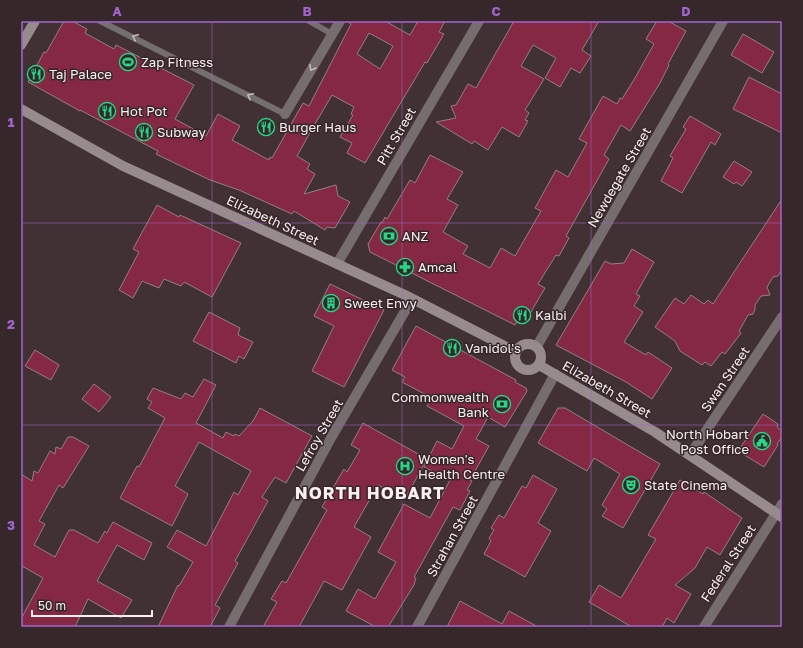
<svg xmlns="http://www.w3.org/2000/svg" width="803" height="648" viewBox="0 0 803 648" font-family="'Golos Text',sans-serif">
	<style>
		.building { fill: #852843; stroke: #927f83; fill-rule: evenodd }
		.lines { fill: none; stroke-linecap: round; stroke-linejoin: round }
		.service { stroke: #756d6e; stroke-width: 6 }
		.minor { stroke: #756d6e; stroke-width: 10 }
		.tertiary { stroke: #756d6e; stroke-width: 10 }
		.secondary { stroke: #988b8e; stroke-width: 10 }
		.oneway { stroke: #c4bbbc }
		.grid { fill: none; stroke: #a166ce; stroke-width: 1; stroke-opacity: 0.55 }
		.labels { text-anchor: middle; stroke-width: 3; stroke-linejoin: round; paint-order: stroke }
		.poi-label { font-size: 13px; fill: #f9eff0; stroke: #36272a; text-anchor: start }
		.street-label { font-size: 13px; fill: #f9eff0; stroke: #36272a }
		.district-label { font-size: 17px; font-weight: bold; letter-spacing: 1px; fill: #f9eff0; stroke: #36272a }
		.neatline { fill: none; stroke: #a166ce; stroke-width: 1.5 }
		.grid-label { font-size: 13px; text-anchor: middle; font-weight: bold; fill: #a166ce }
	</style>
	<rect width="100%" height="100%" fill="#413134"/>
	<g class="building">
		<path d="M64,21H72L87,29L85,33L114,49L116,45L194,85L175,119L206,136L218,114L240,126L232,140L269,160L270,157L272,158L303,103L309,106L351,24L346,21H385L410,35L418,21H445L439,32L444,34L427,63L425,62L365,163L347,153L352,143L340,137L353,115L351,114L354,107L332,95L312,129L297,156L310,164L307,169L315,174L304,194L336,185L338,196L350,202L335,228L327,227L325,230L294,211L292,214L239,190L210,180L156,154L158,151L80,110V111L28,82L44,52L46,53ZM369,33L393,46L380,69L357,54Z"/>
		<path d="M514,21H599L582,50L591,56L580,73L571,68L560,87L545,78L556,58L533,45L521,66L544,79L525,110L529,113L525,120L528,121L519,137L502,127L488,150L474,141L472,144L436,122L456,118L451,106L456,105L468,84L476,88Z"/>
		<path d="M657,21H668L686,31L668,64L669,65L660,83L630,131L621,125L604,155L609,159L566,236L569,238L559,256L556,255L538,284L545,288L525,322L519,319L515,325L370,252L368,244L381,222L382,223L385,217L387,219L410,180L415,183L430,155L463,172L447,199L458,205L443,232L468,246L463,254L490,268L501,248L515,256L541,211L535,208L556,170L568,177L587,143L579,139L603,96L617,104L620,98L622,99L635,78L654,44L646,39Z"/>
		<path d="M743,34L774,52L762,73L731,55Z"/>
		<path d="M749,77L782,94V133L733,109Z"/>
		<path d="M690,116L721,134L715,145L711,142L682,193L661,181L673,158L670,156L686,129L683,127Z"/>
		<path d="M734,161L752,172L742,186L736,182L734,184L723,177Z"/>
		<path d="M782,199V269L778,276L773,277L767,287L770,295L761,296L755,305V309L753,314L748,315L739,331L741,333L725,354L722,352L711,366L705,362L702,365L680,351L675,341L655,327L675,298L684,304L691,295L704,304L708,300L713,304Z"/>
		<path d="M157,205L179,217L180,215L241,243L212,297L184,282L181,286L164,279L159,288L142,281L133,298L119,290L139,252L133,249Z"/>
		<path d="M632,249L654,262L636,294L640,296L634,306L643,312L624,342L646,355L648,352L672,368L652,399L626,382L556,345L605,261L611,264L624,263Z"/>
		<path d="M330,284L384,310L344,387L312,371L334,326L314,316Z"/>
		<path d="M209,312L240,328L238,335L253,342L244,359L239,356L236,363L193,341Z"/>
		<path d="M416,326L516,380L515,382L526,388L527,391L505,427L488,417L476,439L489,446L470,480L472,481L467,490L470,491L460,510L453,507L414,577L416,578L414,585L388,627H376L346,611L358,589L375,599L396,562L378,552L404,504L430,518L450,480L424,467L437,441L452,449L464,426L427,406L432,398L402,382L405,377L392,370Z"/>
		<path d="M35,350L59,365L51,380L25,366Z"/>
		<path d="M204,379L216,385L196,423L223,438L226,432L234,436L235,434L239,436L253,421L260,408L312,436L286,483L275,477L262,497L268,501L235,561L238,563L215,605L220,608L210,627H158L178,585L179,586L193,562L167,547L177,530L206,546L234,492L238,495L251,471L199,442L175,486L188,494L172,526L120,498L137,466L139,467L165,418L148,408L152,402L147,399L153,388L181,399L185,393L193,397Z"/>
		<path d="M94,384L111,397L99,412L82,399Z"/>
		<path d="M558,408H565L660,464L623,528L602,516L607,509L602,505L620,474L594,458L587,471L538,443Z"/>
		<path d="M763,414L778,424L777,427L782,431V437L777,444L778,445L764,467L738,451Z"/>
		<path d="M363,423L427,459L405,499L378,485L354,527L371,537L342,590L324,581L299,627H263L277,602L271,599L282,581L286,583L327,510L322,507L344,469L347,472L360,450L351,445Z"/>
		<path d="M68,437H73L89,446L63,488L59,485L39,521L45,524L34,545L55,557L69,530H74L98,543L105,531L107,533L113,522L152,543L144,560L117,545L97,581L132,600L121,618L88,599L75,627H21V619L43,578L22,566L21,568V474L32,481L34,471L38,473L50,451L55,454L56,447L61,449Z"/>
		<path d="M533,475L557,489L538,523L551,531L525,577L484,554L491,541L489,538L494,530L491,528L499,515L504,518L522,486L526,488Z"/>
		<path d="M680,480L703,494L704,492L742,518L720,555L707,547L695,568L675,585L691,594L674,623L667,618L662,627H632L589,602L599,585L621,598L656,539L648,535Z"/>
		<path d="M460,601L502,624L509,611L538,627H447Z"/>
	</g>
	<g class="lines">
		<g class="service">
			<path d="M100,21L285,114"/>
			<path d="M309,21L332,34"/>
		</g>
		<g class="minor">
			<path d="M285,114L340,21"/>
			<path d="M337,264L479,21"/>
			<path d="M537,346L723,21"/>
			<path d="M690,455L782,317"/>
			<path d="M229,627L331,438L412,299"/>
			<path d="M417,627L555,374"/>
		</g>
		<path class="tertiary" d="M704,627L782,504"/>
		<g class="secondary">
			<path d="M21,45L35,21"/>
			<path d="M21,109L123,166L405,295L516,352"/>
			<circle cx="528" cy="357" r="13"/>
			<path d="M539,365L655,432L782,517"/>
		</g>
	</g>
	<defs><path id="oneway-chevron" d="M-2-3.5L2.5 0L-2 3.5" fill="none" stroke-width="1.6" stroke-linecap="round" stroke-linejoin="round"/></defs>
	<g class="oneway">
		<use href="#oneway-chevron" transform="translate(135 37) rotate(-155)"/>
		<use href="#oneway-chevron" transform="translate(312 68) rotate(120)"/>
		<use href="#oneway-chevron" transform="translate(250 96) rotate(-153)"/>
	</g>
	<path class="grid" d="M212,21V627M402,21V627M591,21V627M21,223H782M21,425H782"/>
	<defs>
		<g id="stadium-ring" transform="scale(0.9)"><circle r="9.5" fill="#36272a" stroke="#24d886" stroke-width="1.5"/><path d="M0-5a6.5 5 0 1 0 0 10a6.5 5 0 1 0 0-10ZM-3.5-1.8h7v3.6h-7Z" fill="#24d886"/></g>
		<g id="restaurant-ring" transform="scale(0.9)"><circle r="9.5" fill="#36272a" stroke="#24d886" stroke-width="1.5"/><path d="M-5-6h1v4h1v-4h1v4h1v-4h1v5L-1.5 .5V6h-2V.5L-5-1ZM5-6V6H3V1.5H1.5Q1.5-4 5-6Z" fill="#24d886"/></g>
		<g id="bank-ring" transform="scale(0.9)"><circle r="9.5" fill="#36272a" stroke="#24d886" stroke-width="1.5"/><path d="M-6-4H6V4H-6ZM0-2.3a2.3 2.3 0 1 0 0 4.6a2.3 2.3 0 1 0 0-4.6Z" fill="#24d886"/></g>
		<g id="pharmacy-ring" transform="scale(0.9)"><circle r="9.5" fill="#36272a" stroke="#24d886" stroke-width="1.5"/><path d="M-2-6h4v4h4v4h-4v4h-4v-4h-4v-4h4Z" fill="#24d886"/></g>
		<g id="building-ring" transform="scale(0.9)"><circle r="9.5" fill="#36272a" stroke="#24d886" stroke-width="1.5"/><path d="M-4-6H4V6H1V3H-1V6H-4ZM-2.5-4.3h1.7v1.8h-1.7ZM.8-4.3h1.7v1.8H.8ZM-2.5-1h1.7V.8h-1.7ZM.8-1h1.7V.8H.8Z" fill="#24d886"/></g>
		<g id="civic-ring" transform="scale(0.9)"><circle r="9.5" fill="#36272a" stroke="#24d886" stroke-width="1.5"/><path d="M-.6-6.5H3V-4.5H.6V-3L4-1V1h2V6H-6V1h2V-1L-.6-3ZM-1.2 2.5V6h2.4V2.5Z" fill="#24d886"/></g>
		<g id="hospital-ring" transform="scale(0.9)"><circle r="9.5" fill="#36272a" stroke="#24d886" stroke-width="1.5"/><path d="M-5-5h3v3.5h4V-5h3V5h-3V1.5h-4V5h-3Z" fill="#24d886"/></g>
		<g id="theatre-ring" transform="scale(0.9)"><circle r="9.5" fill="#36272a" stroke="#24d886" stroke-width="1.5"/><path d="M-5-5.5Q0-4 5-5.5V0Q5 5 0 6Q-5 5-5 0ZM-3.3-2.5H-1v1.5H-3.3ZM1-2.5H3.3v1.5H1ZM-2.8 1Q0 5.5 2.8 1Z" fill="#24d886"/></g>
	</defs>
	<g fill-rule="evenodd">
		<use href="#stadium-ring" x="128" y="62"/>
		<use href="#restaurant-ring" x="36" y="74"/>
		<use href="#restaurant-ring" x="107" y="111"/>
		<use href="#restaurant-ring" x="266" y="127"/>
		<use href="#restaurant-ring" x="144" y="132"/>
		<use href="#bank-ring" x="389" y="236"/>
		<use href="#pharmacy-ring" x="405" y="267"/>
		<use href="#building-ring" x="331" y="303"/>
		<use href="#restaurant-ring" x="522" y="315"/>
		<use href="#restaurant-ring" x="452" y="348"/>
		<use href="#bank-ring" x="502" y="404"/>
		<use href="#civic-ring" x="762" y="441"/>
		<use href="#hospital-ring" x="405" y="466"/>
		<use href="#theatre-ring" x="631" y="485"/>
	</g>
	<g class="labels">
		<g class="poi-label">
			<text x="141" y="67">Zap Fitness</text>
			<text x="49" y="79">Taj Palace</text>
			<text x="120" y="116">Hot Pot</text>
			<text x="279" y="132">Burger Haus</text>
			<text x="157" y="137">Subway</text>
			<text x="402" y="241">ANZ</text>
			<text x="418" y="272">Amcal</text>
			<text x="344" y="308">Sweet Envy</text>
			<text x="535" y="320">Kalbi</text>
			<text x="465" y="353">Vanidol's</text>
			<text x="489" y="402" text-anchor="end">Commonwealth<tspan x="489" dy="15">Bank</tspan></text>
			<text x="749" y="439" text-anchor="end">North Hobart<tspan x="749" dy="15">Post Office</tspan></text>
			<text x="418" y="464">Women's<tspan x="418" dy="15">Health Centre</tspan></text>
			<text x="644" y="490">State Cinema</text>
		</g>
		<g class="street-label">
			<text transform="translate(396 136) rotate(-60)" y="5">Pitt Street</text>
			<text transform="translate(619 177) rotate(-60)" y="5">Newdegate Street</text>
			<text transform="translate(273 220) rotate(25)" y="5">Elizabeth Street</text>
			<text transform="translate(725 379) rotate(-56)" y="5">Swan Street</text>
			<text transform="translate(607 389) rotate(30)" y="5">Elizabeth Street</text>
			<text transform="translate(319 435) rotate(-60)" y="5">Lefroy Street</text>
			<text transform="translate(452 536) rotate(-61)" y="5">Strahan Street</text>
			<text transform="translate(728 563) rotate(-57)" y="5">Federal Street</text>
		</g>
		<g class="district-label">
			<text x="370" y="499">NORTH HOBART</text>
		</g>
	</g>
	<rect width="803" height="648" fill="none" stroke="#36272a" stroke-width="44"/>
	<path d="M32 610v6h120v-6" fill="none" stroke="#f9eff0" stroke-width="2"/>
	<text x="38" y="610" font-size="12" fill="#f9eff0" stroke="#36272a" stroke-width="3" paint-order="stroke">50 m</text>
	<rect x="22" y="22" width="759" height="604" class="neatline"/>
	<g class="grid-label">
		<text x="117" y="16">A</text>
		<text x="307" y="16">B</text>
		<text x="496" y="16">C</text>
		<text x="686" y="16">D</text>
		<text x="11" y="127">1</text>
		<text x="11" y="329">2</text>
		<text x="11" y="530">3</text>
	</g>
</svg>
